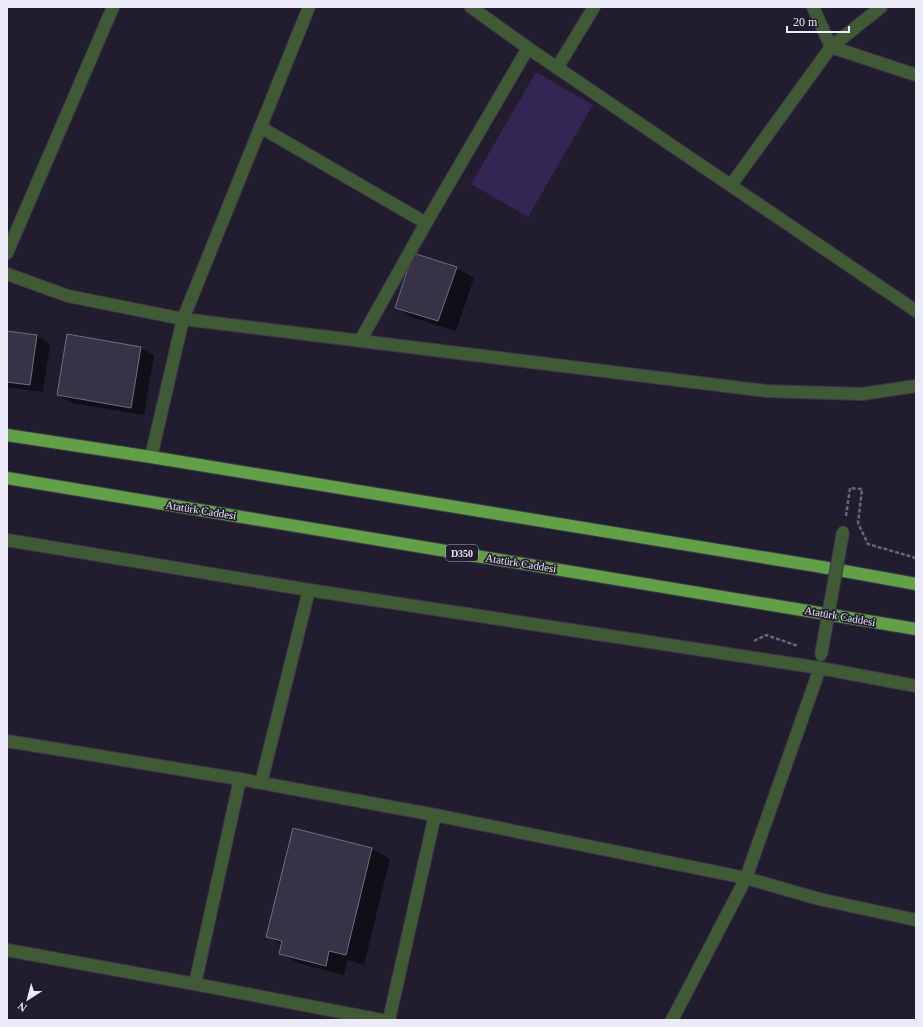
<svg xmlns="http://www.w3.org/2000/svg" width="923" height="1027" viewBox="0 0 923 1027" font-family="'Times New Roman',serif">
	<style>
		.green { fill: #332554 }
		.shadow { fill: #0007 }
		.building { fill: #373245; stroke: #716c82 }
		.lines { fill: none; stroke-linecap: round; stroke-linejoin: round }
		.minor-casing { stroke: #3d394a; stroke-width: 14 }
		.trunk-casing { stroke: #3d394a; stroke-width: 14 }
		.path { stroke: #6a6676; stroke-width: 2.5; stroke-dasharray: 4 2; stroke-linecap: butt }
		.minor { stroke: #3f5a35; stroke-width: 12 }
		.trunk { stroke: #62a048; stroke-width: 12 }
		.pedestrian-bridge-casing { stroke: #3d394a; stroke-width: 14; stroke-linecap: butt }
		.pedestrian-bridge { stroke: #3f5a35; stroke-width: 12 }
		.labels { text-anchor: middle; stroke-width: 3.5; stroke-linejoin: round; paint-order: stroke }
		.shield { fill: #211c2e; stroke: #afacba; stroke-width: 1 }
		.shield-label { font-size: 10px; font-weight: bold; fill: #eceaf6 }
		.street-label { font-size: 11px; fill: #eceaf6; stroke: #211c2e }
	</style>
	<rect width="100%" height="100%" fill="#211c2e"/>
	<path class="green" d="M536,72L593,105L528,217L471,184Z"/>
	<g class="shadow">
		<path d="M457,268L474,278L456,331L414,318L396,308Z"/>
		<path d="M7,332L37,336L50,344L43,392L7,387Z"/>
		<path d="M140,348L154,355L144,415L72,403L58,395Z"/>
		<path d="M294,829L372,849L390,859L364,965L347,960L344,975L298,963L280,953L282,945L267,936Z"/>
	</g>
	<g class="building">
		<path d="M413,253L457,267L438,321L395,308Z"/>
		<path d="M7,331L37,335L30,385L7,382Z"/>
		<path d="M67,334L141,347L131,408L57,395Z"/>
		<path d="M293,828L372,848L346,955L329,951L326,966L279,954L282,941L266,937Z"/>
	</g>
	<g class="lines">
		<g class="minor-casing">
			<g id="minor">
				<path d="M471,7L528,48L916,311"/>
				<path d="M813,7L831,47L916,75"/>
				<path d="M557,68L594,7"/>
				<path d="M260,127L426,223"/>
				<path d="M731,185L831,47L881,7"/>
				<path d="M7,253L113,7"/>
				<path d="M7,274L68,296L183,319L766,391L862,394L916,386"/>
				<path d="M360,341L426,223L528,48"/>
				<path d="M151,457L183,319L309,7"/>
				<path d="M7,540L309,590L820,668L916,686"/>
				<path d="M7,741L240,779L435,815L746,878L819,899L916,920"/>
				<path d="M261,783L309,590"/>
				<path d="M7,950L195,984L382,1020"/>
				<path d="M195,984L240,779"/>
				<path d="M389,1020L435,815"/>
				<path d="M672,1020L746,878L820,668"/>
			</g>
		</g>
		<g class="trunk-casing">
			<g id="trunk">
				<path d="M7,435L151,457L822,567L916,584"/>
				<path d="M7,478L916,629"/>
			</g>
		</g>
		<g class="path">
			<path d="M846,516L850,488L862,489L858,523L868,544L916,558"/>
			<path d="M754,641L766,635L798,646"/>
		</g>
		<use href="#minor" class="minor"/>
		<use href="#trunk" class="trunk"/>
		<g class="pedestrian-bridge-casing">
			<path id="pedestrian-bridge" d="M821,655L843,532"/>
		</g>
		<use href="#pedestrian-bridge" class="pedestrian-bridge"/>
	</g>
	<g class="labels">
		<rect class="shield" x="446" y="545" width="32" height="16" rx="3"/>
		<g class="shield-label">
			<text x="462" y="557">D350</text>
		</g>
		<g class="street-label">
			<text transform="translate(201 510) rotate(9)" y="4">Atatürk Caddesi</text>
			<text transform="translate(521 563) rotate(9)" y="4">Atatürk Caddesi</text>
			<text transform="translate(840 616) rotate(10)" y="4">Atatürk Caddesi</text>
		</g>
	</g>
	<rect width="923" height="1027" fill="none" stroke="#eceaf6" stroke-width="16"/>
	<g transform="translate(28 999) rotate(216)" stroke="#211c2e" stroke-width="3" paint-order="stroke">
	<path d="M0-3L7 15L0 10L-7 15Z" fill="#eceaf6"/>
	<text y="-6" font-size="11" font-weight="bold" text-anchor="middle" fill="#eceaf6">N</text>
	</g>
	<path d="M787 26v6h62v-6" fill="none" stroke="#eceaf6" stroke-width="2"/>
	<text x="793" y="26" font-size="12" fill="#eceaf6" stroke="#211c2e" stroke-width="3" paint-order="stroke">20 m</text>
</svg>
